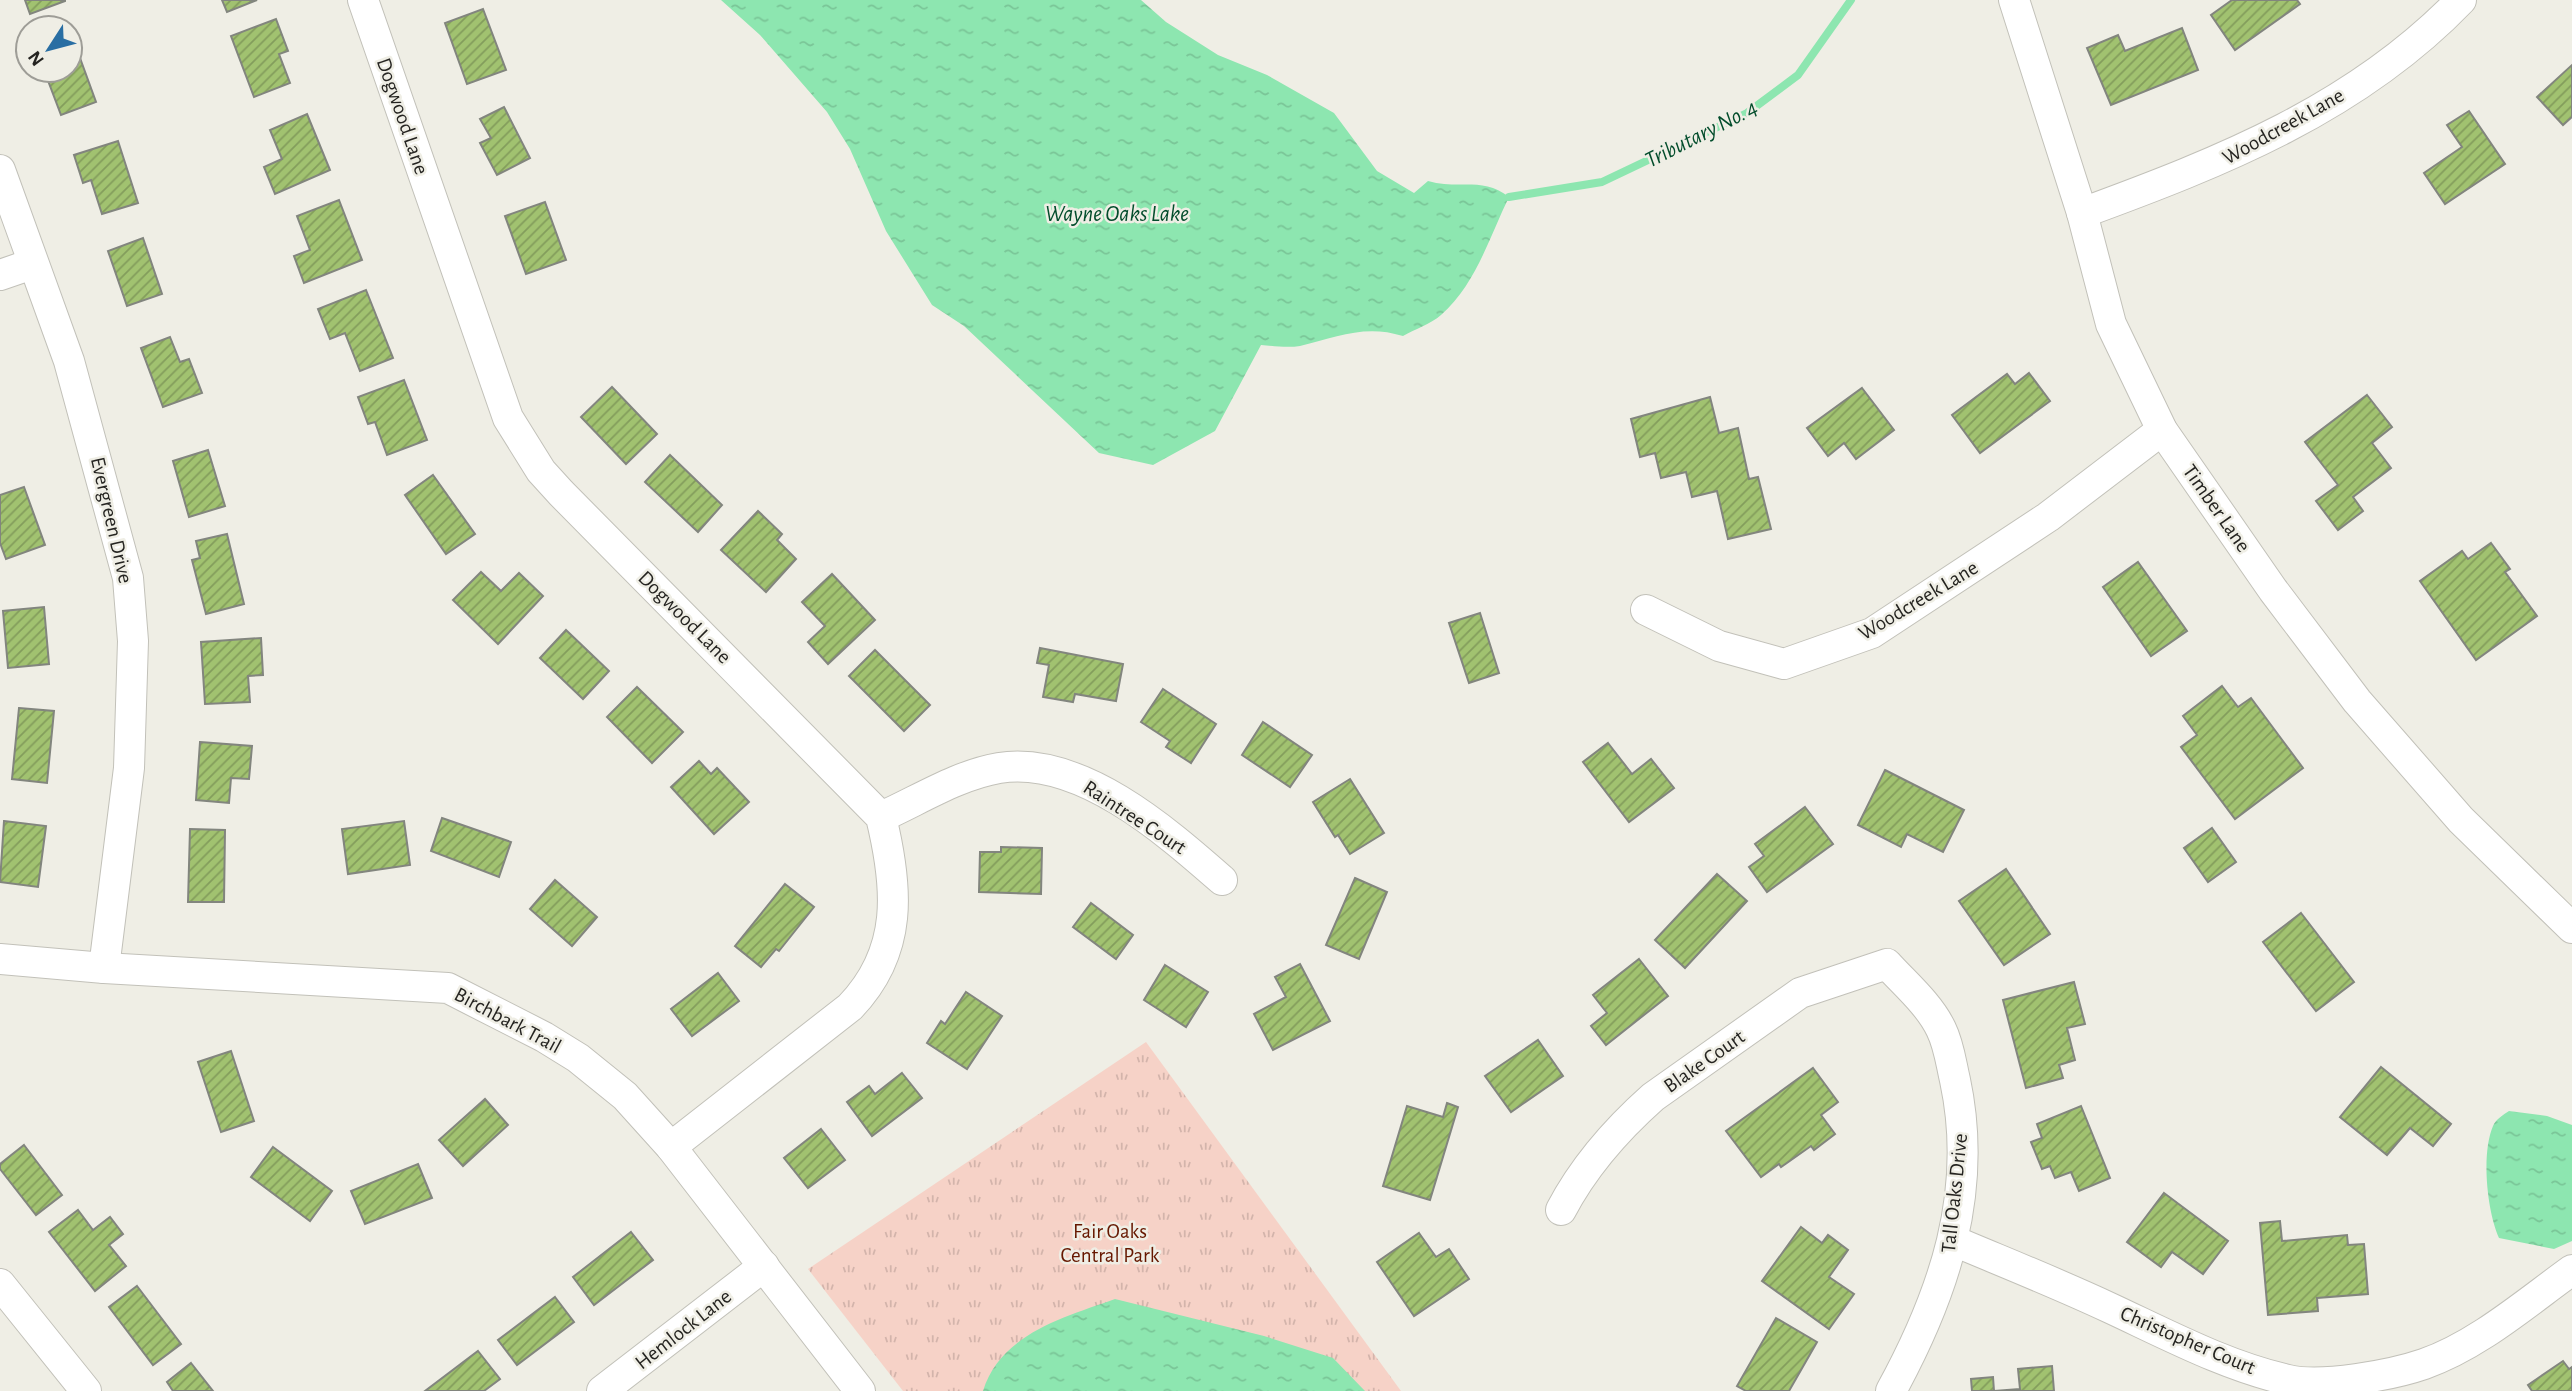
<svg xmlns="http://www.w3.org/2000/svg" width="2572" height="1391" viewBox="0 0 2572 1391" font-family="'Alegreya Sans',sans-serif">
	<style>
		.grass { fill: url(#grass-tufts) }
		.water { fill: url(#water-ripples) }
		.lines { fill: none; stroke-linecap: round; stroke-linejoin: round }
		.stream { stroke: #8de6b0; stroke-width: 8 }
		.building { fill: url(#building-hatch); stroke: #82857e; stroke-width: 2 }
		.minor-casing { stroke: #c2c1b9; stroke-width: 32 }
		.minor { stroke: #fff; stroke-width: 30 }
		.labels { text-anchor: middle; stroke-width: 5; stroke-linejoin: round; paint-order: stroke }
		.street-label { font-size: 21px; fill: #252421; stroke: #efeee5 }
		.park-label { font-size: 21px; fill: #661800; stroke: #efeee5 }
		.water-label { font-size: 23px; font-style: italic; fill: #034d2c; stroke: #efeee5 }
	</style>
	<defs>
		<pattern id="grass-tufts" width="24" height="20" patternUnits="userSpaceOnUse" patternTransform="scale(1.75)"><rect width="24" height="20" fill="#f6d2c7"/><path d="M3 7l-1-3M5 7V3M7 7l1-3M15 17l-1-3M17 17v-4M19 17l1-3" fill="none" stroke="#d3b4ab"/></pattern>
		<pattern id="water-ripples" width="26" height="14" patternUnits="userSpaceOnUse" patternTransform="scale(1.75)"><rect width="26" height="14" fill="#8de6b0"/><path d="M2 4q2-2 4 0t4 0M15 11q2-2 4 0t4 0" fill="none" stroke="#7ac597"/></pattern>
		<pattern id="building-hatch" width="6" height="6" patternUnits="userSpaceOnUse" patternTransform="scale(1.75)"><rect width="6" height="6" fill="#a1c270"/><path d="M-1 1l2-2M0 6l6-6M5 7l2-2" fill="none" stroke="#839d5c"/></pattern>
	</defs>
	<rect width="100%" height="100%" fill="#efeee5"/>
	<path class="grass" d="M1146,1042L1401,1391H903L808,1269Z"/>
	<g class="water">
		<path d="M721,0H1141L1166,22L1218,55L1267,75L1334,113L1377,171L1414,193L1428,181C1460,190 1483,176 1509,197C1489,238 1476,284 1441,315C1431,324 1415,329 1403,336C1365,324 1337,337 1300,346C1288,348 1273,346 1261,345L1215,431L1153,465L1099,453L964,326L932,305L886,231L850,149L827,112L760,35Z"/>
		<path d="M2509,1111L2547,1116L2572,1125V1241L2554,1249L2499,1238C2487,1211 2481,1154 2493,1126C2496,1119 2503,1115 2509,1111Z"/>
		<path d="M1115,1299L1264,1336L1333,1358L1365,1391H983C1000,1334 1065,1317 1115,1299Z"/>
	</g>
	<g class="lines">
		<path class="stream" d="M1509,197L1602,182L1747,113L1798,75L1851,0"/>
	</g>
	<g class="building">
		<path d="M25,0H65V1L30,14Z"/>
		<path d="M222,0H257L227,12Z"/>
		<path d="M2232,0H2297L2300,4L2235,50L2211,15Z"/>
		<path d="M483,9L506,70L467,84L445,23Z"/>
		<path d="M276,19L288,51L279,54L290,83L254,97L231,36Z"/>
		<path d="M2182,28L2198,70L2111,105L2087,48L2118,35L2125,51Z"/>
		<path d="M76,47L96,102L61,115L44,70H70V50Z"/>
		<path d="M2572,65V117L2563,125L2537,97Z"/>
		<path d="M504,107L530,158L497,175L480,143L491,138L480,119Z"/>
		<path d="M2469,111L2505,164L2445,204L2424,173L2462,147L2447,125Z"/>
		<path d="M307,114L330,170L275,194L264,167L282,159L270,130Z"/>
		<path d="M118,141L138,203L102,214L91,180L83,183L74,155Z"/>
		<path d="M339,200L362,260L304,283L294,256L310,250L297,216Z"/>
		<path d="M545,202L566,260L526,274L505,216Z"/>
		<path d="M143,238L162,294L127,306L108,251Z"/>
		<path d="M366,290L393,358L360,371L345,333L330,339L318,309Z"/>
		<path d="M170,337L180,362L189,359L202,393L163,407L141,348Z"/>
		<path d="M2029,373L2050,401L1980,453L1952,415L2007,374L2015,384Z"/>
		<path d="M404,380L427,440L387,455L375,422L368,424L358,397Z"/>
		<path d="M612,387L657,434L626,464L581,417Z"/>
		<path d="M1862,388L1894,430L1856,459L1844,443L1828,456L1807,428Z"/>
		<path d="M2367,395L2392,427L2372,443L2391,468L2353,497L2363,511L2338,530L2316,501L2338,485L2305,442Z"/>
		<path d="M1710,397L1719,433L1738,428L1749,479L1758,477L1771,529L1728,539L1717,491L1692,497L1686,472L1661,478L1655,453L1640,457L1631,419Z"/>
		<path d="M208,450L225,506L189,517L173,461Z"/>
		<path d="M670,455L722,505L698,532L645,482Z"/>
		<path d="M433,475L475,534L446,554L405,495Z"/>
		<path d="M24,487L45,545L6,559L0,543V495Z"/>
		<path d="M758,511L782,534L777,540L796,559L766,592L721,550Z"/>
		<path d="M227,534L244,604L206,614L192,560L200,558L196,541Z"/>
		<path d="M2491,543L2510,569L2505,572L2537,616L2476,660L2420,581L2462,551L2468,559Z"/>
		<path d="M2138,562L2187,631L2151,656L2103,587Z"/>
		<path d="M481,572L501,591L519,573L543,596L498,644L453,600Z"/>
		<path d="M832,574L875,620L828,664L808,642L825,626L802,602Z"/>
		<path d="M44,607L49,664L8,668L3,611Z"/>
		<path d="M1480,613L1499,673L1469,683L1449,623Z"/>
		<path d="M566,630L609,671L583,699L540,658Z"/>
		<path d="M261,638L263,675L248,676L250,702L205,704L201,642Z"/>
		<path d="M1040,648L1123,664L1116,701L1075,694L1073,702L1043,697L1049,665L1037,663Z"/>
		<path d="M875,650L930,705L904,731L849,676Z"/>
		<path d="M2222,686L2238,707L2251,698L2303,768L2235,819L2181,747L2197,735L2183,716Z"/>
		<path d="M637,687L683,732L652,763L607,717Z"/>
		<path d="M1163,689L1216,724L1191,763L1166,747L1170,741L1141,722Z"/>
		<path d="M19,708L54,711L47,783L12,779Z"/>
		<path d="M1263,722L1312,755L1290,787L1242,755Z"/>
		<path d="M200,742L252,746L249,779L231,778L229,803L196,800Z"/>
		<path d="M1608,743L1632,774L1651,759L1674,788L1629,822L1583,762Z"/>
		<path d="M699,761L711,774L717,768L749,802L714,834L671,787Z"/>
		<path d="M1885,770L1964,810L1943,852L1907,834L1901,847L1858,825Z"/>
		<path d="M1350,779L1384,833L1350,854L1338,835L1335,837L1313,802Z"/>
		<path d="M1805,807L1833,844L1767,892L1749,867L1764,856L1755,844Z"/>
		<path d="M442,818L511,842L499,877L431,851Z"/>
		<path d="M4,821L46,826L38,887L0,882Z"/>
		<path d="M404,821L410,865L348,874L342,829Z"/>
		<path d="M2212,828L2236,862L2208,882L2184,848Z"/>
		<path d="M190,829L225,830L224,902H188Z"/>
		<path d="M1001,847L1042,848L1041,894L979,892L980,852H1001Z"/>
		<path d="M2006,869L2050,934L2004,965L1959,901Z"/>
		<path d="M1717,874L1747,901L1685,968L1655,940Z"/>
		<path d="M1355,878L1387,892L1359,959L1326,945Z"/>
		<path d="M555,880L597,917L572,946L530,909Z"/>
		<path d="M785,884L814,907L779,951L776,949L761,967L735,946Z"/>
		<path d="M1091,903L1133,935L1116,959L1073,927Z"/>
		<path d="M2301,913L2354,982L2316,1011L2263,942Z"/>
		<path d="M1639,959L1668,996L1606,1045L1591,1026L1607,1013L1593,995Z"/>
		<path d="M1300,964L1330,1021L1273,1050L1254,1014L1286,997L1275,977Z"/>
		<path d="M1165,965L1208,992L1186,1027L1144,1000Z"/>
		<path d="M718,973L739,1001L692,1036L671,1009Z"/>
		<path d="M2074,982L2085,1024L2067,1028L2075,1060L2059,1065L2063,1078L2026,1088L2003,1000Z"/>
		<path d="M966,992L1002,1016L967,1069L927,1043L941,1021L945,1024Z"/>
		<path d="M1538,1040L1563,1076L1511,1112L1485,1076Z"/>
		<path d="M231,1051L254,1121L221,1132L198,1062Z"/>
		<path d="M2381,1067L2451,1124L2433,1146L2410,1128L2387,1155L2340,1117Z"/>
		<path d="M1813,1068L1838,1102L1821,1115L1835,1134L1814,1150L1811,1146L1781,1167L1779,1164L1761,1177L1726,1131Z"/>
		<path d="M902,1073L922,1098L872,1136L847,1102L869,1086L875,1094Z"/>
		<path d="M485,1099L508,1125L463,1166L439,1140Z"/>
		<path d="M1447,1103L1458,1107L1430,1200L1383,1186L1407,1106L1443,1117Z"/>
		<path d="M2081,1106L2110,1178L2079,1191L2071,1172L2055,1178L2050,1166L2042,1169L2031,1142L2042,1138L2037,1124Z"/>
		<path d="M821,1129L845,1160L808,1188L784,1158Z"/>
		<path d="M24,1145L62,1195L36,1215L0,1169V1164Z"/>
		<path d="M273,1147L332,1191L310,1221L251,1177Z"/>
		<path d="M418,1164L432,1198L365,1224L351,1191Z"/>
		<path d="M2164,1193L2228,1241L2203,1274L2172,1252L2161,1267L2127,1242Z"/>
		<path d="M78,1210L93,1230L110,1217L123,1234L109,1245L126,1266L95,1291L49,1232Z"/>
		<path d="M2280,1221L2282,1241L2347,1235L2348,1245L2364,1244L2368,1294L2317,1298L2318,1311L2268,1315L2260,1223Z"/>
		<path d="M1801,1227L1822,1243L1828,1235L1848,1250L1829,1277L1854,1294L1829,1329L1762,1281Z"/>
		<path d="M631,1232L653,1260L594,1305L573,1277Z"/>
		<path d="M1419,1233L1436,1257L1449,1249L1469,1279L1414,1316L1377,1262Z"/>
		<path d="M137,1286L181,1344L153,1365L109,1307Z"/>
		<path d="M555,1297L574,1322L517,1365L498,1340Z"/>
		<path d="M1776,1318L1817,1342L1789,1391H1746L1737,1386Z"/>
		<path d="M478,1351L500,1379L484,1391H425Z"/>
		<path d="M2563,1361L2569,1369L2572,1367V1391H2532L2528,1385Z"/>
		<path d="M191,1363L213,1391H173L167,1382Z"/>
		<path d="M2052,1366L2054,1391H1972L1971,1379L1993,1377L1994,1391L2020,1389L2018,1369Z"/>
	</g>
	<g class="lines">
		<g class="minor-casing">
			<g id="minor">
				<path d="M363,0L508,418L541,471L561,493L881,817C898,887 904,951 850,1007L671,1147"/>
				<path d="M2014,0L2082,213L2111,324L2162,430L2273,590L2357,701L2461,820L2572,928"/>
				<path d="M0,170L69,361L128,578L133,641L129,768L104,968"/>
				<path d="M2082,213C2221,162 2356,109 2461,0"/>
				<path d="M0,275L32,264"/>
				<path d="M1646,610L1719,646L1784,664L1872,633L2048,517L2162,430"/>
				<path d="M881,817C919,800 958,775 999,768C1080,755 1166,831 1222,880"/>
				<path d="M0,959L104,968L448,988L544,1037L578,1058L625,1096L671,1147L860,1391"/>
				<path d="M1561,1210C1583,1168 1617,1129 1653,1097L1800,993L1887,964C1905,984 1929,1004 1941,1029C1949,1045 1951,1063 1955,1080C1979,1192 1944,1294 1891,1391"/>
				<path d="M1954,1241C2006,1263 2059,1284 2110,1308C2168,1335 2226,1366 2288,1380C2321,1388 2392,1375 2424,1364C2478,1345 2526,1303 2572,1270"/>
				<path d="M0,1284L86,1391"/>
				<path d="M602,1391L764,1266"/>
			</g>
		</g>
		<use href="#minor" class="minor"/>
	</g>
	<g class="labels">
		<g class="street-label">
			<text transform="translate(403 116) rotate(71)" y="7">Dogwood Lane</text>
			<text transform="translate(2283 126) rotate(-29)" y="7">Woodcreek Lane</text>
			<text transform="translate(2217 508) rotate(55)" y="7">Timber Lane</text>
			<text transform="translate(112 520) rotate(77)" y="7">Evergreen Drive</text>
			<text transform="translate(1918 600) rotate(-31)" y="7">Woodcreek Lane</text>
			<text transform="translate(685 617) rotate(45)" y="7">Dogwood Lane</text>
			<text transform="translate(1135 817) rotate(33)" y="7">Raintree Court</text>
			<text transform="translate(508 1020) rotate(28)" y="7">Birchbark Trail</text>
			<text transform="translate(1704 1061) rotate(-35)" y="7">Blake Court</text>
			<text transform="translate(1954 1193) rotate(-84)" y="7">Tall Oaks Drive</text>
			<text transform="translate(683 1329) rotate(-38)" y="7">Hemlock Lane</text>
			<text transform="translate(2188 1340) rotate(23)" y="7">Christopher Court</text>
		</g>
		<g class="park-label">
			<text x="1110" y="1238">Fair Oaks<tspan x="1110" dy="24">Central Park</tspan></text>
		</g>
		<g class="water-label">
			<text transform="translate(1701 133) rotate(-27)" y="8">Tributary No. 4</text>
			<text x="1117" y="221">Wayne Oaks Lake</text>
		</g>
	</g>
	<g transform="translate(49 49) rotate(234)"><circle r="33" fill="#efeee5" stroke="#9e9d97" stroke-width="2"/>
	<path d="M0-5L12 26L0 18L-12 26Z" fill="#296ea3"/>
	<text y="-10" font-size="19" font-weight="bold" text-anchor="middle" fill="#252421">N</text>
	</g>
</svg>
